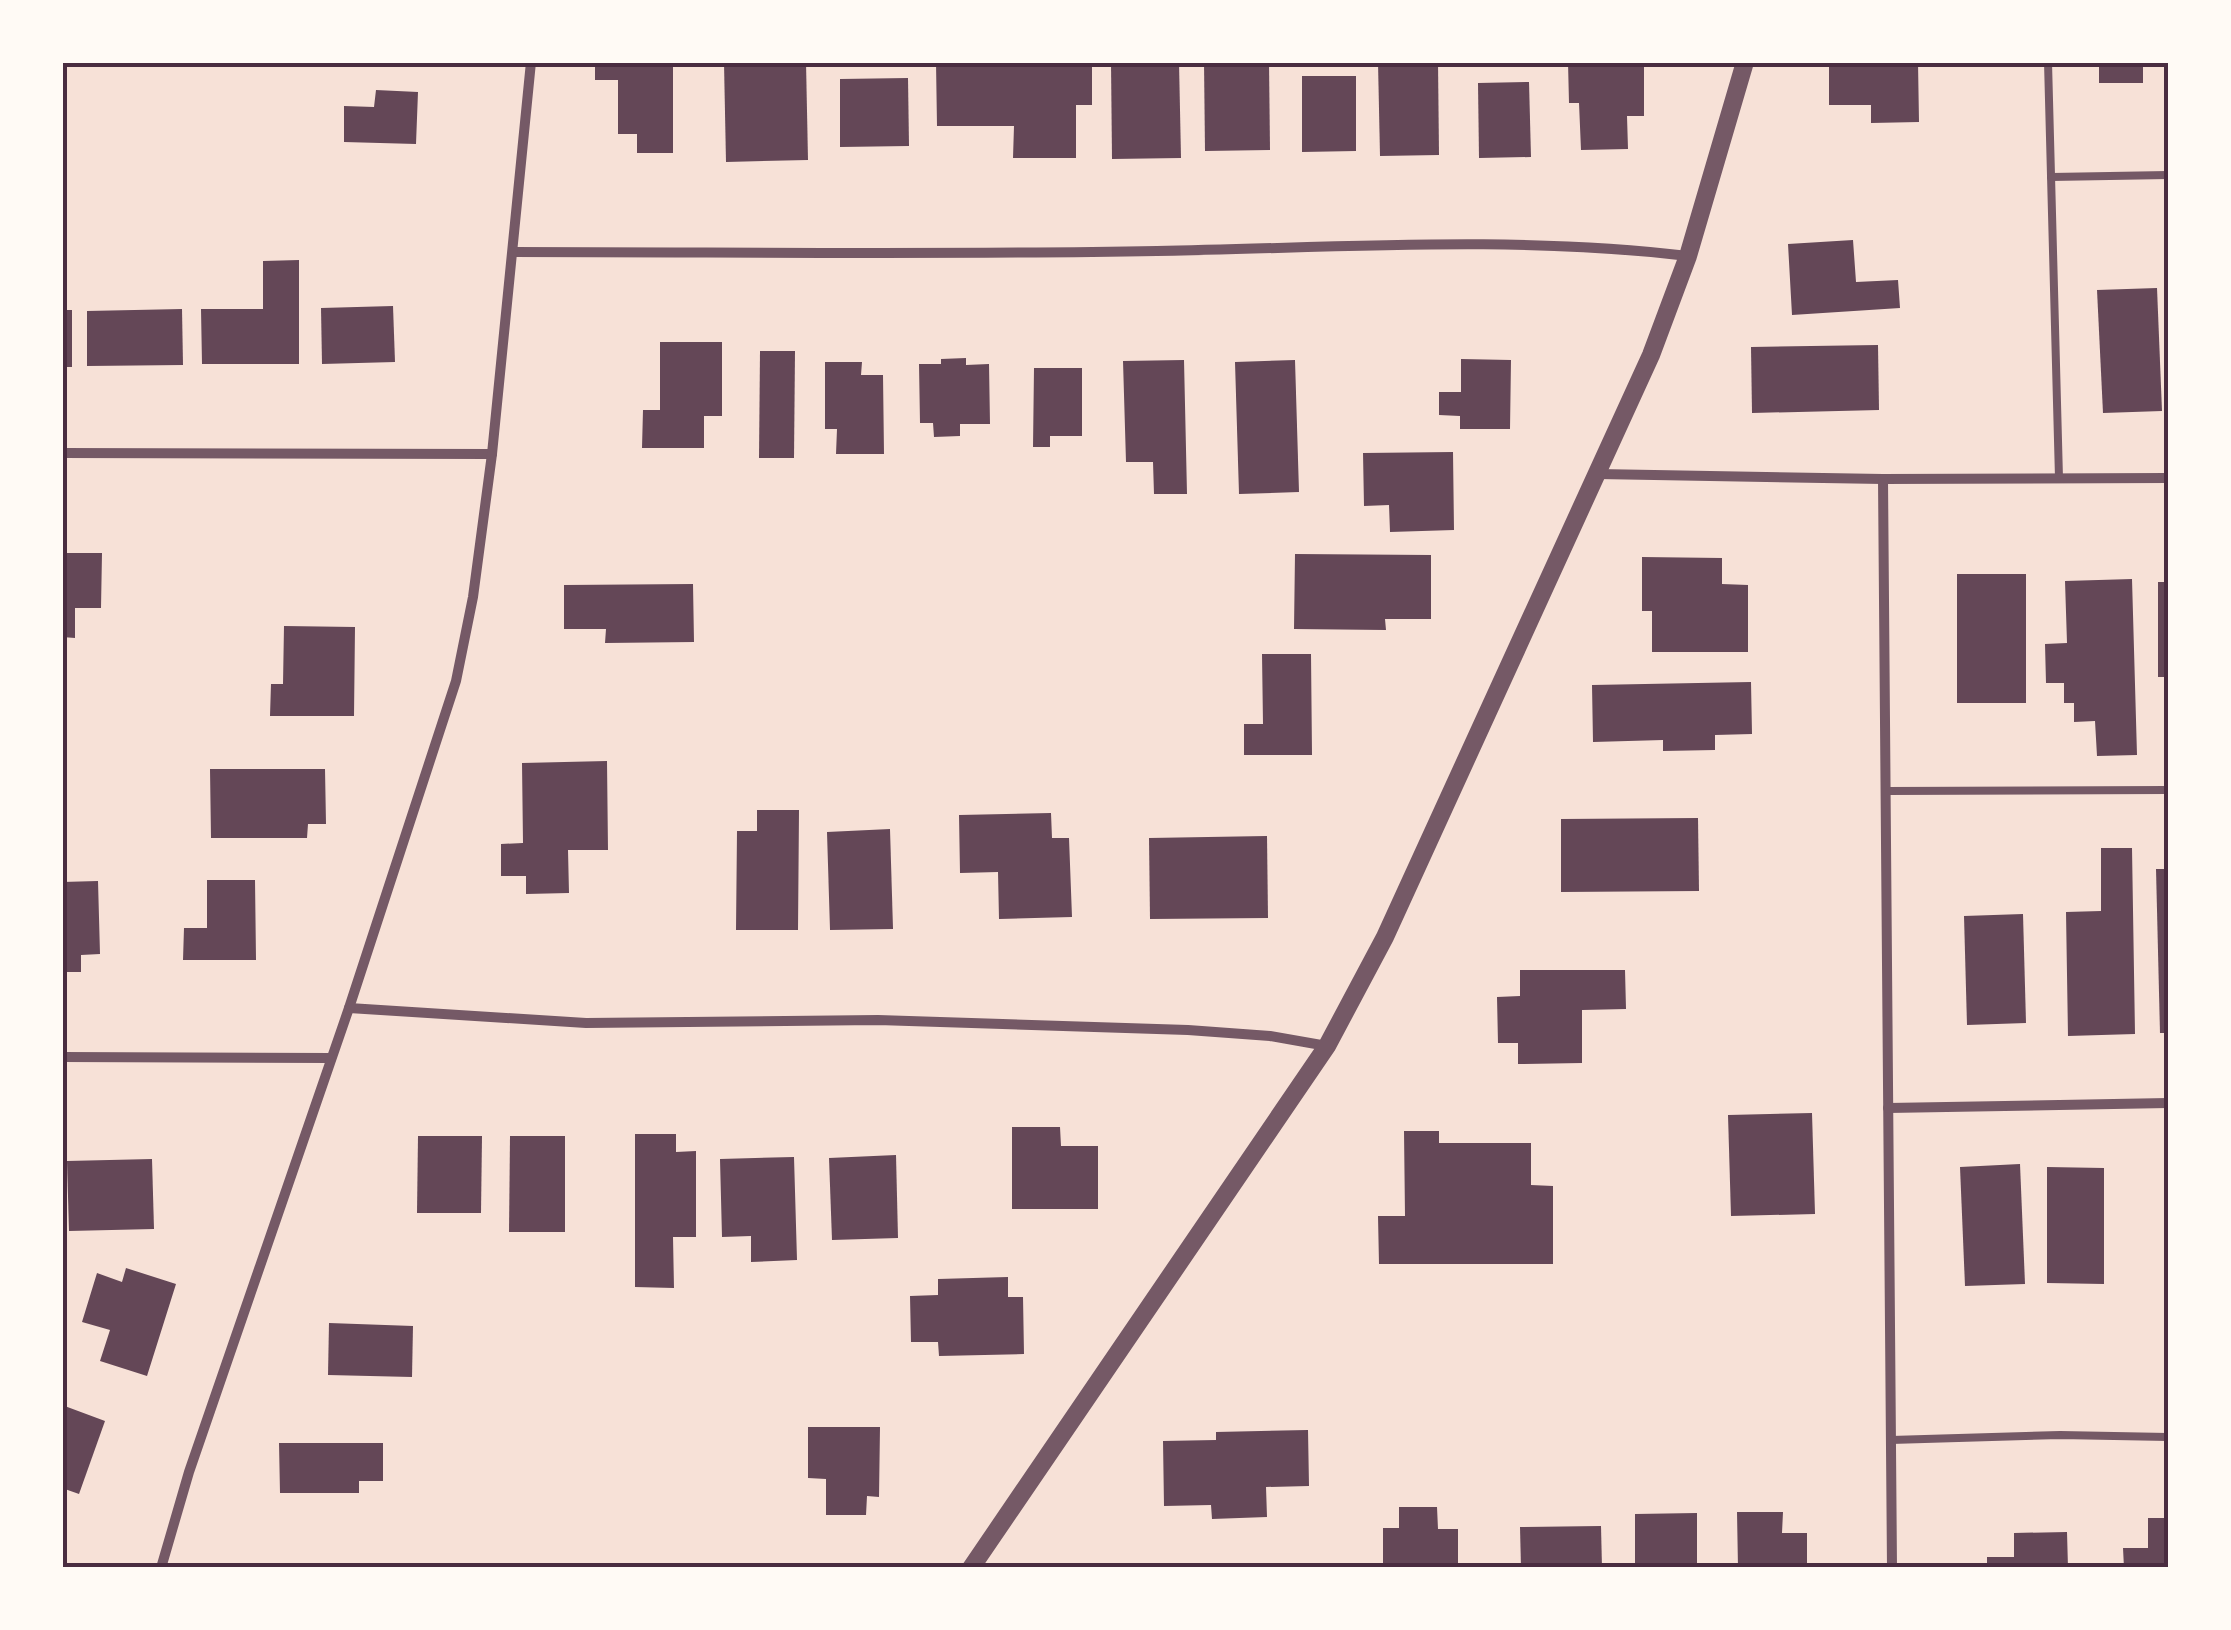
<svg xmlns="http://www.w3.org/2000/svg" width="2231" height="1630" viewBox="0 0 2231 1630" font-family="'Sofia Sans Condensed',sans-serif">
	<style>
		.building { fill: #644757 }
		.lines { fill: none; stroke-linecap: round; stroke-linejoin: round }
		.service { stroke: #755966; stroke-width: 8 }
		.minor { stroke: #755966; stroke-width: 10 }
		.tertiary { stroke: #755966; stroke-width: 18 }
		.neatline { fill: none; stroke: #4a2c40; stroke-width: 4 }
	</style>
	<rect width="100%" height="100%" fill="#f7e1d7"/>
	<g class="building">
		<path d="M595,62H673V153H637V134H618V80H595Z"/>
		<path d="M806,62L808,160L726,162L724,63Z"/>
		<path d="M936,62H1092V105H1076V158H1013L1014,126H937Z"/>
		<path d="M1111,62H1179L1181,158L1112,159Z"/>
		<path d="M1204,62H1269L1270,150L1205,151Z"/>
		<path d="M1378,62H1438L1439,155L1380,156Z"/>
		<path d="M1568,62H1644V116H1627L1628,149L1581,150L1579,103H1569Z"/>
		<path d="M1829,62H1918L1919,122L1871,123V105H1829Z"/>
		<rect x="2099" y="62" width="44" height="21"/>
		<path d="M1302,76H1356V151L1302,152Z"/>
		<path d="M908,78L909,146L840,147V79Z"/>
		<path d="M1529,82L1531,157L1479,158L1478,83Z"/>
		<path d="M376,90L418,92L416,144L344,142V106L374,107Z"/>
		<path d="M1853,240L1856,282L1898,280L1900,308L1792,315L1788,244Z"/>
		<path d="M299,260V364H202L201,309H263V261Z"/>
		<path d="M2157,288L2162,411L2103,413L2097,290Z"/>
		<path d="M393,306L395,362L322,364L321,308Z"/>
		<path d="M182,309L183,365L87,366V311Z"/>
		<rect x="62" y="310" width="10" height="57"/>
		<path d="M660,342H722V416H704V448H642L643,410H660Z"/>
		<path d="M1878,345L1879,410L1752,413L1751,347Z"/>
		<path d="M760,351H795L794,458H759Z"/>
		<path d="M966,358V365L989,364L990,424H960V436L934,437L933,423H920L919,364H941V359Z"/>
		<path d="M1461,359L1511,360L1510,429H1460V416L1439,415V392H1461Z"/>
		<path d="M1184,360L1187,494H1154L1153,462H1126L1123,361Z"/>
		<path d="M1295,360L1299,492L1239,494L1235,362Z"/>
		<path d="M825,362H862L861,375H883L884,454H836L837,429H825Z"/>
		<path d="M1034,368H1082V436H1050V447H1033Z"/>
		<path d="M1453,452L1454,530L1390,532L1389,505L1364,506L1363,453Z"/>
		<path d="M62,553H102L101,608H75V638L62,637Z"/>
		<path d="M1295,554L1431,555V619H1385L1386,630L1294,629Z"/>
		<path d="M1642,557L1722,558V584L1748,585V652H1652V611H1642Z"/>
		<rect x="1957" y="574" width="69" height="129"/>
		<path d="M2132,579L2137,755L2097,756L2095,721L2074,722V703H2064V683H2046L2045,644L2067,643L2065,581Z"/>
		<rect x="2158" y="582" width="10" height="95"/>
		<path d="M693,584L694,642L605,643L606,629H564V585Z"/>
		<path d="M284,626L355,627L354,716H270L271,684H283Z"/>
		<path d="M1262,654H1311L1312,755H1244V724H1263Z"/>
		<path d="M1751,682L1752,734L1715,735V750L1663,751V740L1593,742L1592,685Z"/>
		<path d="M607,761L608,850H568L569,893L526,894V876H501V844L523,843L522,763Z"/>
		<path d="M210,769H325L326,824H308L307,838H211Z"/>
		<path d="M757,810H799L798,930H736L737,831H757Z"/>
		<path d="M1051,813L1052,838H1069L1072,917L999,919L998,872L960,873L959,815Z"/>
		<path d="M1698,818L1699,891L1561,892V819Z"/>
		<path d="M890,829L893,929L830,930L827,832Z"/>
		<path d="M1267,836L1268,918L1150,919L1149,838Z"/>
		<path d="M2101,848H2132L2135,1034L2068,1036L2066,912L2101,911Z"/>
		<path d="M2156,869H2168V1033H2160Z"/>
		<path d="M207,880H255L256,960H183L184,928H207Z"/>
		<path d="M98,881L100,954L81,955V972H62V882Z"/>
		<path d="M2023,914L2026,1023L1967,1025L1964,916Z"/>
		<path d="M1520,970H1625L1626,1009L1582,1010V1063L1518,1064V1043H1498L1497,997L1520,996Z"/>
		<path d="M1812,1113L1815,1214L1731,1216L1728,1115Z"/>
		<path d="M1012,1127H1060L1061,1146H1098V1209H1012Z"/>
		<path d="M1404,1131H1439V1143H1531V1185L1553,1186V1264H1379L1378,1216H1405Z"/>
		<path d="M635,1134H676V1152L696,1151V1237H673L674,1288L635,1287Z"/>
		<path d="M418,1136H482L481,1213H417Z"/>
		<path d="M510,1136H565V1232H509Z"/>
		<path d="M896,1155L898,1238L832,1240L829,1158Z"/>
		<path d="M794,1157L797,1260L751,1262V1236L722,1237L720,1159Z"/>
		<path d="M152,1159L154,1229L69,1231L67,1161Z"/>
		<path d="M2020,1164L2025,1284L1965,1286L1960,1167Z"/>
		<path d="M2047,1167L2104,1168V1284L2047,1283Z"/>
		<path d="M126,1268L176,1284L147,1376L100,1361L110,1330L82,1322L97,1273L122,1282Z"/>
		<path d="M1008,1277V1297H1023L1024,1354L939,1356L938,1342H911L910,1296L938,1295V1279Z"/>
		<path d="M329,1323L413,1326L412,1377L328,1375Z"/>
		<path d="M62,1405L105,1421L79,1494L62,1488Z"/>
		<path d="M808,1427H880L879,1497L867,1496L866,1515H826V1479L808,1478Z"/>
		<path d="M1308,1430L1309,1486L1266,1487L1267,1517L1212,1519L1211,1505L1164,1506L1163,1441L1216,1440V1432Z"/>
		<path d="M279,1443H383V1481H359V1493H280Z"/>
		<path d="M1399,1507H1437L1438,1529H1458V1568H1383V1528H1399Z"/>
		<path d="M1737,1512H1783L1782,1533H1807V1568H1738Z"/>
		<path d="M1697,1513V1568H1635V1514Z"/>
		<path d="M2148,1518H2168V1568H2124L2123,1548H2148Z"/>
		<path d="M1601,1526L1602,1568H1521L1520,1527Z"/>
		<path d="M2067,1532L2068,1568H1987V1557H2014V1533Z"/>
	</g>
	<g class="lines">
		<g class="service">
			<path d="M2048,62L2059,478"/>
			<path d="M2051,177L2168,175"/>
			<path d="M1886,791L2168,790"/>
			<path d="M1891,1440L2060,1435L2168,1437"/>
		</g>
		<g class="minor">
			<path d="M513,252C728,252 943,255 1157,251C1334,248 1512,235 1688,256"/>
			<path d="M62,453L492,454"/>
			<path d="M1598,474L1883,479L2168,478"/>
			<path d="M1883,479L1892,1568"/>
			<path d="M349,1008L586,1023L878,1020L1188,1030L1270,1036L1327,1046"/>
			<path d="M62,1057L331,1058"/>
			<path d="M1888,1108L2168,1103"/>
			<path d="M161,1568L189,1472L349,1008L456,681L473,597L492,454L531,62"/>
		</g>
		<path class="tertiary" d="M971,1568L1327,1046L1385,937L1651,355L1688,256L1745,62"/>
	</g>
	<rect width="2231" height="1630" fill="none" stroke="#fffaf5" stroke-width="130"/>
	<rect x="65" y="65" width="2101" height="1500" class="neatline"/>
</svg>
